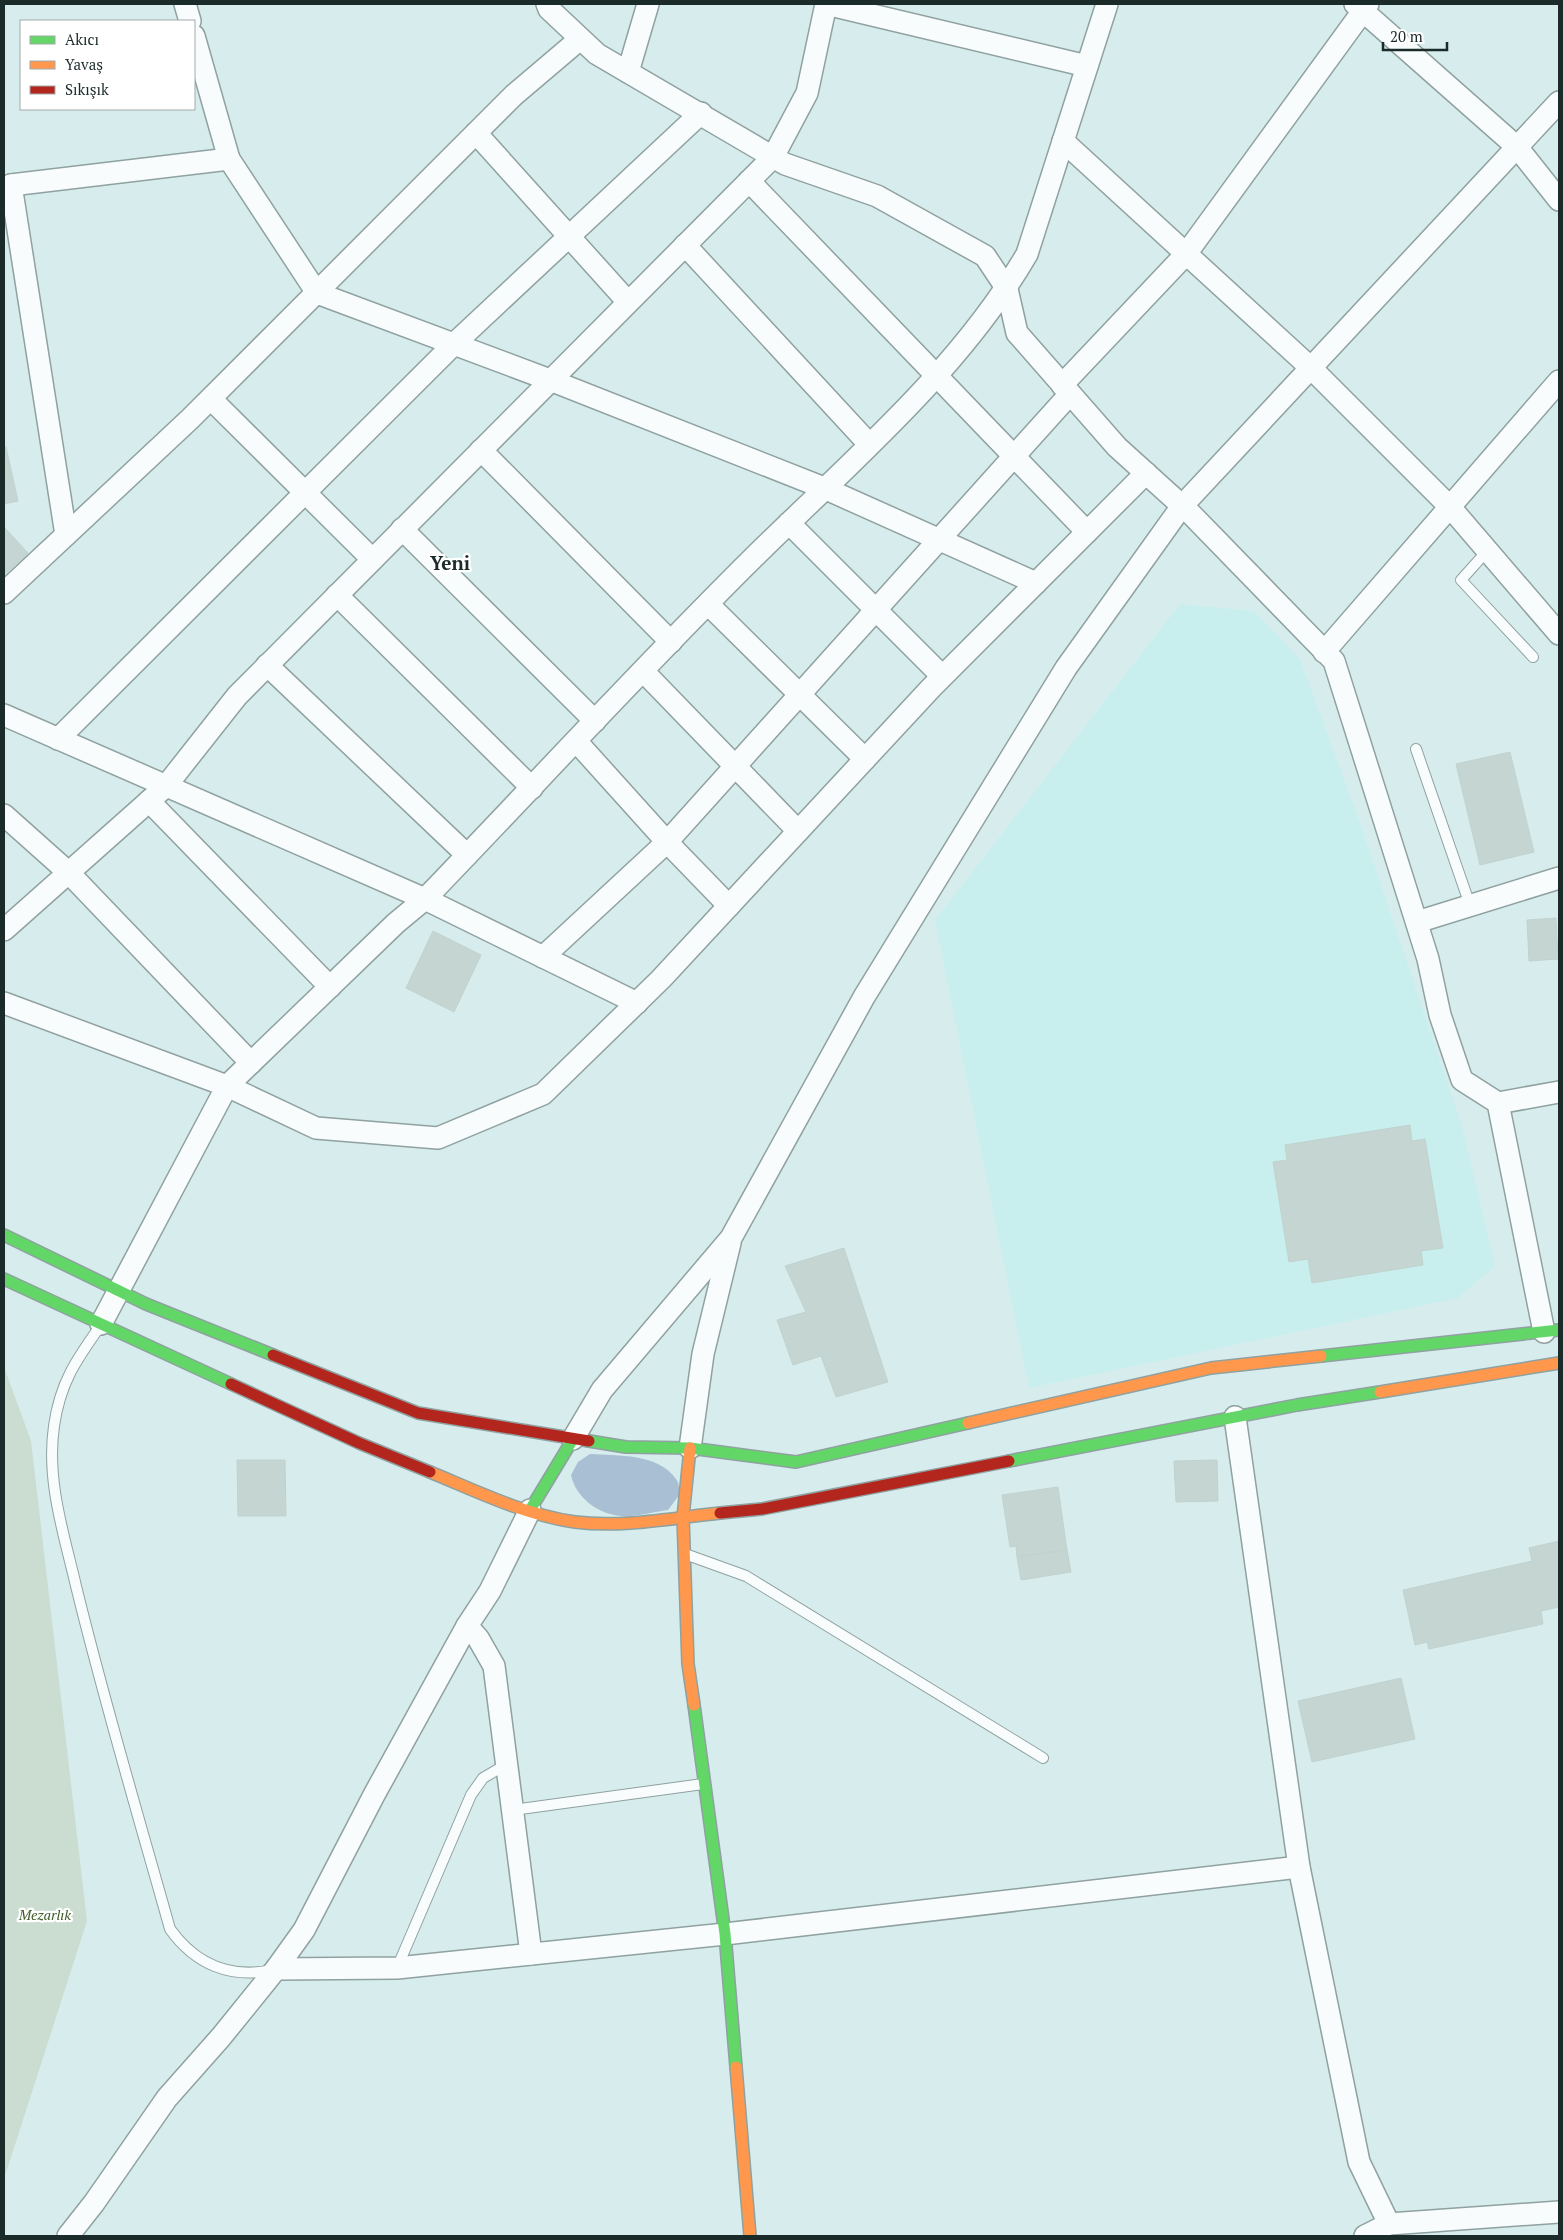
<svg xmlns="http://www.w3.org/2000/svg" width="1563" height="2240" viewBox="0 0 1563 2240" font-family="'PT Serif',serif">
	<style>
		.built { fill: #c8efee }
		.green { fill: #cbdcd0 }
		.water { fill: #a9bfd4 }
		.building { fill: #c5d5d2; stroke: #c1d2ce }
		.lines { fill: none; stroke-linecap: round; stroke-linejoin: round }
		.lane-casing { stroke: #8fa1a0; stroke-width: 12 }
		.street-casing { stroke: #8fa1a0; stroke-width: 24 }
		.fast-casing { stroke: #8fa1a0; stroke-width: 14 }
		.slow-casing { stroke: #8fa1a0; stroke-width: 14 }
		.jam-casing { stroke: #8fa1a0; stroke-width: 14 }
		.lane { stroke: #f9fcfc; stroke-width: 10 }
		.street { stroke: #f9fcfc; stroke-width: 21 }
		.fast { stroke: #63d668; stroke-width: 11 }
		.slow { stroke: #ff974d; stroke-width: 11 }
		.jam { stroke: #b3261e; stroke-width: 11 }
		.labels { text-anchor: middle; stroke-width: 4.5; stroke-linejoin: round; paint-order: stroke }
		.park-label { font-size: 14px; font-style: italic; fill: #3e5827; stroke: #fff }
		.district-label { font-size: 19px; font-weight: bold; fill: #1b2b2a; stroke: #fff }
	</style>
	<rect width="100%" height="100%" fill="#d7eded"/>
	<path class="built" d="M1180,604L1253,611L1300,659L1363,831L1462,1126L1495,1266L1458,1298L1029,1388L935,920Z"/>
	<path class="green" d="M4,1367L31,1441L87,1921L4,2179Z"/>
	<path class="water" d="M590,1454C618,1456 658,1453 676,1479C679,1482 679,1489 680,1494L668,1510C653,1512 636,1517 621,1516C598,1514 576,1498 571,1475L578,1462Z"/>
	<g class="building">
		<path d="M4,447H6L18,501L4,504Z"/>
		<path d="M4,527L28,553L4,575Z"/>
		<path d="M1510,752L1534,852L1480,865L1456,764Z"/>
		<path d="M1556,918L1558,959L1529,961L1527,920Z"/>
		<path d="M433,931L481,955L454,1012L406,988Z"/>
		<path d="M1410,1125L1412,1141L1425,1139L1443,1248L1421,1251L1423,1265L1312,1283L1308,1259L1289,1262L1273,1162L1287,1160L1285,1145Z"/>
		<path d="M844,1248L888,1382L836,1397L821,1356L793,1365L777,1320L806,1312L785,1266Z"/>
		<path d="M237,1460H285L286,1516H238Z"/>
		<path d="M1217,1460L1218,1501L1176,1502L1174,1461Z"/>
		<path d="M1058,1487L1067,1550L1017,1557L1016,1546L1010,1547L1002,1495Z"/>
		<path d="M1559,1541V1607L1541,1611L1543,1624L1429,1649L1427,1642L1415,1645L1403,1590L1532,1561L1529,1548Z"/>
		<path d="M1067,1550L1071,1572L1021,1580L1017,1557Z"/>
		<path d="M1401,1678L1415,1739L1312,1762L1298,1701Z"/>
	</g>
	<g class="lines">
		<g class="lane-casing">
			<g id="lane">
				<path d="M1487,551L1461,580L1533,657"/>
				<path d="M1416,749L1470,905"/>
				<path d="M101,1325C76,1360 60,1383 54,1426C46,1481 64,1534 76,1586C104,1701 138,1815 170,1929C195,1964 230,1979 273,1970"/>
				<path d="M685,1554L746,1576L1043,1758"/>
				<path d="M513,1810L703,1784"/>
				<path d="M397,1968L471,1795L483,1778L507,1764"/>
			</g>
		</g>
		<g class="street-casing">
			<g id="street">
				<path d="M185,4L190,21"/>
				<path d="M547,4L549,9L597,54L785,164L877,196L985,256L1007,289L1017,333L1117,447L1190,513L1334,661L1428,959L1440,1015L1462,1080L1498,1103L1544,1332"/>
				<path d="M826,4L1087,66"/>
				<path d="M1355,4L1517,147L1559,200"/>
				<path d="M194,36L229,159L317,293L550,380L824,488L1036,583"/>
				<path d="M628,72L648,4"/>
				<path d="M476,133L628,302"/>
				<path d="M1063,141L1311,368L1450,507L1559,634"/>
				<path d="M749,181L1087,532"/>
				<path d="M11,185L229,159"/>
				<path d="M4,188L11,185L66,535"/>
				<path d="M685,245L869,444"/>
				<path d="M1062,385L1186,254L1368,4"/>
				<path d="M211,399L372,559"/>
				<path d="M481,450L671,642"/>
				<path d="M789,523L942,676"/>
				<path d="M402,529L595,721"/>
				<path d="M4,593L190,419L514,95L580,39"/>
				<path d="M337,595L532,788"/>
				<path d="M708,604L865,759"/>
				<path d="M1324,652L1559,381"/>
				<path d="M267,665L467,855"/>
				<path d="M643,671L798,831"/>
				<path d="M4,715L425,899L637,1003"/>
				<path d="M58,739L454,344L701,113"/>
				<path d="M149,801L330,987"/>
				<path d="M4,815L69,873L251,1063"/>
				<path d="M729,906L667,842L1070,394"/>
				<path d="M1417,922L1559,878"/>
				<path d="M4,930L166,786L237,696L773,157L807,93L826,4"/>
				<path d="M543,957L667,842L576,741"/>
				<path d="M4,1003L227,1086L316,1128L438,1138L543,1094L661,979L931,688L1146,473"/>
				<path d="M1498,1103L1559,1092"/>
				<path d="M101,1324L227,1086L396,923L425,899C534,786 640,670 751,560C847,465 959,371 1027,254L1107,4"/>
				<path d="M1235,1417L1299,1867L1359,2162L1389,2224"/>
				<path d="M573,1439L602,1390L731,1238L864,997L1066,668L1182,506L1559,102"/>
				<path d="M690,1448L703,1354L730,1243"/>
				<path d="M467,1626L478,1638L494,1666L531,1954"/>
				<path d="M276,1969L397,1968L725,1934L1299,1867"/>
				<path d="M68,2236L94,2203L167,2098L221,2037L276,1969L304,1930L374,1795L467,1626L490,1591L530,1510"/>
				<path d="M1365,2236L1389,2224L1559,2212"/>
			</g>
		</g>
		<g class="fast-casing">
			<g id="fast">
				<path d="M4,1235L146,1304L273,1355"/>
				<path d="M4,1279L231,1384"/>
				<path d="M1321,1356L1559,1330"/>
				<path d="M589,1441L626,1447L690,1448L796,1462L968,1423"/>
				<path d="M1009,1461L1297,1405L1380,1392"/>
				<path d="M530,1510L573,1439"/>
				<path d="M694,1705L725,1934L736,2067"/>
			</g>
		</g>
		<g class="slow-casing">
			<g id="slow">
				<path d="M1380,1392L1559,1363"/>
				<path d="M968,1423L1211,1368L1321,1356"/>
				<path d="M690,1448L683,1517L688,1664L694,1705"/>
				<path d="M430,1472C476,1491 525,1515 575,1522C622,1528 673,1518 720,1513"/>
				<path d="M736,2067L750,2236"/>
			</g>
		</g>
		<g class="jam-casing">
			<g id="jam">
				<path d="M273,1355L418,1413L589,1441"/>
				<path d="M231,1384L359,1443L430,1472"/>
				<path d="M720,1513L762,1509L1009,1461"/>
			</g>
		</g>
		<use href="#lane" class="lane"/>
		<use href="#street" class="street"/>
		<use href="#fast" class="fast"/>
		<use href="#slow" class="slow"/>
		<use href="#jam" class="jam"/>
	</g>
	<g class="labels">
		<g class="park-label">
			<text x="45" y="1920">Mezarlık</text>
		</g>
		<g class="district-label">
			<text x="450" y="570">Yeni</text>
		</g>
	</g>
	<rect width="1563" height="2240" fill="none" stroke="#1b2b2a" stroke-width="10"/>
	<rect x="20" y="20" width="175" height="90" fill="#ffffff" stroke="#a4aaaa"/>
	<rect x="30" y="36" width="25" height="8" fill="#63d668" stroke="#a4aaaa"/>
	<text x="65" y="45" font-size="15" fill="#1b2b2a">Akıcı</text>
	<rect x="30" y="61" width="25" height="8" fill="#ff974d" stroke="#a4aaaa"/>
	<text x="65" y="70" font-size="15" fill="#1b2b2a">Yavaş</text>
	<rect x="30" y="86" width="25" height="8" fill="#b3261e" stroke="#a4aaaa"/>
	<text x="65" y="95" font-size="15" fill="#1b2b2a">Sıkışık</text>
	<path d="M1383 42v8h64v-8" fill="none" stroke="#1b2b2a" stroke-width="2.5"/>
	<text x="1390" y="42" font-size="15" fill="#1b2b2a" stroke="#ffffff" stroke-width="4" paint-order="stroke">20 m</text>
</svg>
